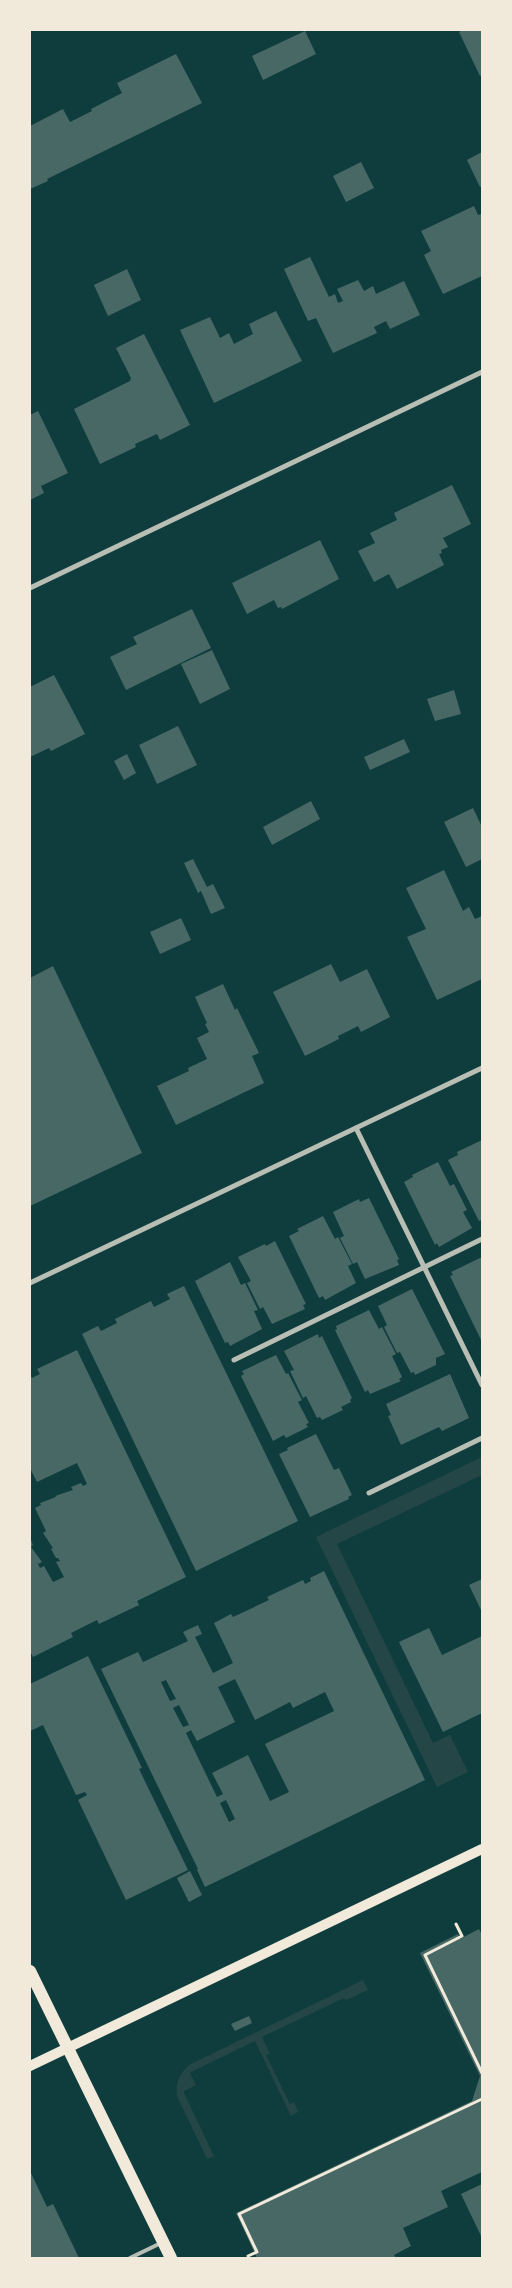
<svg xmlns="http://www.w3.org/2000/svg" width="512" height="2288" viewBox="0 0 512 2288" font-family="Figtree,sans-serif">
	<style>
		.green { fill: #244646 }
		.building { fill: #486865; fill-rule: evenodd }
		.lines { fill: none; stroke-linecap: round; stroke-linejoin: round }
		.path { stroke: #f1e9da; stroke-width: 3 }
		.service { stroke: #b8beb3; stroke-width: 4 }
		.minor { stroke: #b8beb3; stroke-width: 5 }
		.secondary { stroke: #f1e9da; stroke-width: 10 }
		.primary { stroke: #f1e9da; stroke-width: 12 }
	</style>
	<rect width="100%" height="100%" fill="#0f3d3e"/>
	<g class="green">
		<path d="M482,1457V1475L337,1544L433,1743L450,1735L468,1772L437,1787L316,1537Z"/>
		<path d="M363,1980L368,1990L346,2000L344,1998L262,2037L270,2054L266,2055L290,2104L294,2102L298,2112L291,2116L255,2041L191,2072L190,2073L196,2085L184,2091V2093L214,2156L207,2159L177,2096C175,2083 180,2073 189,2065Z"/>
	</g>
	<g class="building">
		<path d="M463,30H482V75L480,76L459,32Z"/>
		<path d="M305,31L316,54L263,80L252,56Z"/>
		<path d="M176,54L202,103L47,179L48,181L30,189V126L63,109L70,122L92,111L91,109L122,93L117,83Z"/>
		<path d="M482,152V186L480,187L467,160Z"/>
		<path d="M361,162L374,188L346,202L333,176Z"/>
		<path d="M474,206L478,215L482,214V276L443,294L424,255L431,251L421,231Z"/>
		<path d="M310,257L329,297L335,294L338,303L343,301L337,289L358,280L364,291L373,286L376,294L404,281L420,315L390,329L386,321L374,327L377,333L333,353L316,318L308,321L284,269Z"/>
		<path d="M127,269L141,300L108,316L94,285Z"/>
		<path d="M276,311L302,361L214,403L180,330L210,317L220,338L229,333L234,344L253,334L249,324Z"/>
		<path d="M144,334L190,425L160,440L157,434L135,444L136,447L100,464L74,409L130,381L131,378L116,348Z"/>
		<path d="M38,411L68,473L41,486L44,493L30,500V415Z"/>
		<path d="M452,485L471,524L443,538L448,547L441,550L442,553L439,554L444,565L397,589L389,574L374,582L358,551L375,543L370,533L397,520L394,513Z"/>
		<path d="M320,540L339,579L282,609L281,607L278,608L274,600L247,614L232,583Z"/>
		<path d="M192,609L211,648L126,690L110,657L137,644L133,637Z"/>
		<path d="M212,650L230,689L200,704L181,664Z"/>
		<path d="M54,675L85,734L51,751L49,748L30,757V687Z"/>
		<path d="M454,690L461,714L435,721L427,699Z"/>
		<path d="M178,726L197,765L157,784L139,745Z"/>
		<path d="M404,739L410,752L370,770L364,757Z"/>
		<path d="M127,754L136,773L124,780L114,761Z"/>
		<path d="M311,801L320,819L272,845L263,827Z"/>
		<path d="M473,808L482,827V859L466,867L444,822Z"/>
		<path d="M193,859L207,887L213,884L225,908L211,914L201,891L198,893L184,863Z"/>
		<path d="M444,870L463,911L469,907L475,919L482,916V979L437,1000L407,937L426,929L406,888Z"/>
		<path d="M181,918L191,940L160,954L150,932Z"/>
		<path d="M331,964L340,982L367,969L390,1017L361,1032L358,1026L338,1036L339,1039L305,1056L273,992Z"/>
		<path d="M53,966L142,1153L30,1206V978Z"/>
		<path d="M223,984L235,1010L237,1008L259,1053L252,1056L264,1083L176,1125L157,1086L189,1071L188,1068L207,1059L197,1038L209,1032L205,1024L207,1023L195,997Z"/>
		<path d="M482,1140V1220L479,1221L448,1160L458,1155L457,1152Z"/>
		<path d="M438,1162L450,1186L454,1184L467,1210L463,1212L472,1228L439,1247L437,1243L435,1245L404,1182L413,1177L412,1175Z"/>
		<path d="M369,1198L399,1259L397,1260L399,1265L365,1279L357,1262L353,1264L340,1238L344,1236L333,1212L359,1199L360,1202Z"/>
		<path d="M323,1216L335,1239L338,1237L352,1264L348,1266L356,1283L325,1300L323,1296L319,1298L289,1236L299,1231L297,1229Z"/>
		<path d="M275,1241L306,1304L303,1305L305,1309L272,1324L263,1307L260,1309L247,1283L251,1281L238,1257L265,1244L266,1246Z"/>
		<path d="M482,1257V1342L450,1276L453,1275L451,1272Z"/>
		<path d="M230,1262L241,1285L245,1283L258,1310L254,1311L262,1329L230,1346L228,1342L225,1343L195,1281Z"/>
		<path d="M184,1286L298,1521L196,1571L82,1334L98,1326L101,1331L117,1323L115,1319L151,1301L154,1307L170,1299L167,1294Z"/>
		<path d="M412,1289L445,1354L436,1358V1365L415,1375L414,1372L411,1373L400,1352L397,1353L384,1327L387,1325L378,1306Z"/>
		<path d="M369,1310L379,1329L382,1327L396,1354L392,1356L402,1377L399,1379L401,1381L370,1394L368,1390L365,1392L335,1330L337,1329L336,1326Z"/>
		<path d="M318,1334L319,1338L322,1336L352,1398L350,1400L351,1402L341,1407L343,1410L322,1420L320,1417L317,1418L306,1396L303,1398L290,1371L294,1370L284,1351Z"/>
		<path d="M77,1350L186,1577L137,1601L139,1605L99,1624L97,1620L71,1633L73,1637L33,1657L30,1651V1538L33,1545L31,1547L42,1562L38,1564L40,1568L44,1566L53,1582L64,1577L56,1562L60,1561L58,1558H56L51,1549L53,1548L43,1533L46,1531L35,1508L41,1505L40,1503L56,1497L55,1496L73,1490L71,1487L81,1483L83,1486L87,1484L77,1463L37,1482L30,1468V1375L32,1378L40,1374L37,1369Z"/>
		<path d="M276,1355L286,1374L288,1373L302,1400L298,1402L309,1423L306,1424L308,1427L286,1438L284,1435L273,1441L241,1376L244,1374L242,1371Z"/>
		<path d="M450,1374L469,1418L442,1431L439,1427L401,1445L388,1416L391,1415L386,1404Z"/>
		<path d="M316,1434L334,1470L339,1468L352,1495L348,1497L349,1499L310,1517L279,1454L288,1450L287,1448Z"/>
		<path d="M324,1571L425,1780L205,1887L197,1870L198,1869L101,1669L138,1652L143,1662L188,1641L183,1632L198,1625L202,1634L195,1637L213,1673L233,1663L214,1623L231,1614L233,1617L269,1600L267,1597L303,1580L305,1584L311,1581L310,1578ZM235,1679L255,1720L290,1702L293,1708L325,1692L334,1711L265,1744L289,1792L270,1801L248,1755L212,1773L223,1794L217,1797L186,1733L191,1730L197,1741L235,1722L218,1687ZM166,1680L176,1699L170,1701L161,1682ZM179,1705L189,1725L183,1727L173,1708ZM226,1800L235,1819L229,1822L220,1803Z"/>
		<path d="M482,1579V1612L469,1585Z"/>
		<path d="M429,1628L442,1655L482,1636V1713L443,1732L399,1642Z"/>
		<path d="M88,1656L142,1768L139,1769L188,1870L126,1900L78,1800L87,1795L85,1792L76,1795L43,1725L30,1731V1684Z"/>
		<path d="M190,1871L202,1895L189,1902L177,1878Z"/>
		<path d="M479,1929L482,1935V2172L441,2191L448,2207L403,2228L411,2246L394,2255L396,2258H257L236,2213L472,2101L480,2076L420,1953L458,1934L460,1939Z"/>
		<path d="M249,2016L252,2023L235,2031L231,2024Z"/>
		<path d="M30,2171L47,2207L53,2204L79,2258H30Z"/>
		<path d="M482,2184V2238L461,2194Z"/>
	</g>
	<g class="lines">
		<g class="path">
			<path d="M456,1924L462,1936L425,1955L482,2073"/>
			<path d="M248,2256L257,2252L239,2214L482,2099"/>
		</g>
		<path class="service" d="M130,2258L161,2243"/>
		<g class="minor">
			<path d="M30,588L482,372"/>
			<path d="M356,1128L482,1385"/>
			<path d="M30,1283L482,1068"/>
			<path d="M234,1360L482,1239"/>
			<path d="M369,1493L482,1438"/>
		</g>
		<path class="secondary" d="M30,2066L482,1849"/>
		<path class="primary" d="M30,1971L171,2258"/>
	</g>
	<rect width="512" height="2288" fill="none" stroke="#f1e9da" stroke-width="62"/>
</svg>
